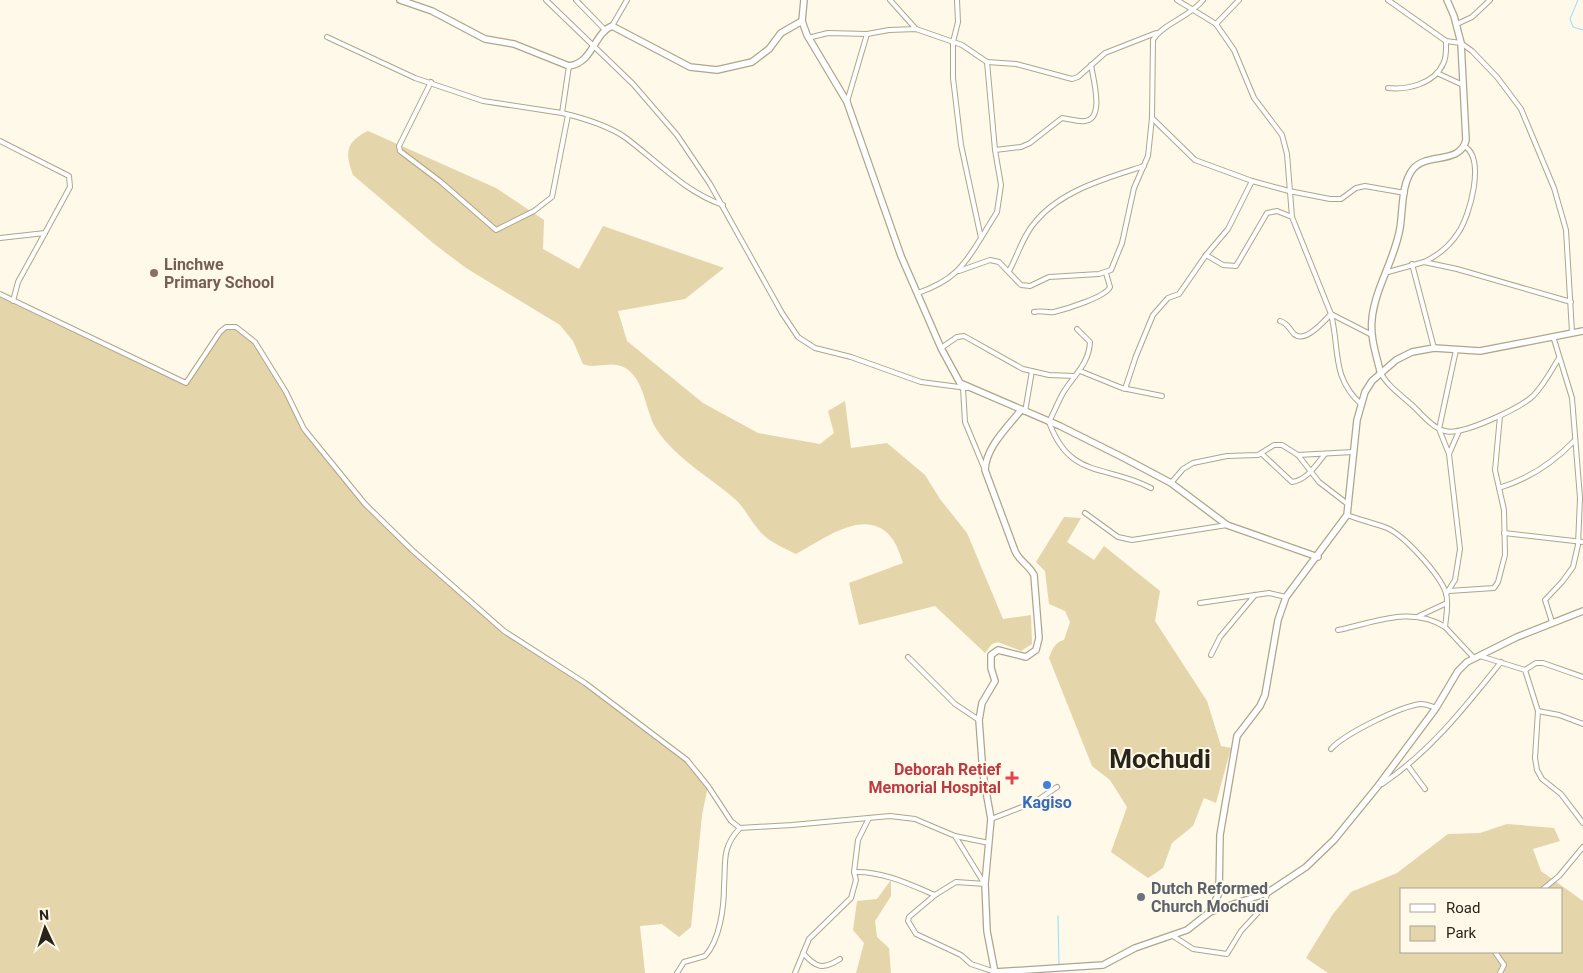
<svg xmlns="http://www.w3.org/2000/svg" width="1583" height="973" viewBox="0 0 1583 973" font-family="Roboto,sans-serif">
	<style>
		.green { fill: #e4d5aa; fill-rule: evenodd }
		.lines { fill: none; stroke-linecap: round; stroke-linejoin: round }
		.stream { stroke: #92dffd; stroke-width: 1 }
		.street-casing { stroke: #afa58c; stroke-width: 6 }
		.secondary-casing { stroke: #afa58c; stroke-width: 8 }
		.street { stroke: #fff; stroke-width: 4 }
		.secondary { stroke: #fff; stroke-width: 5.5 }
		.education-dot { fill: #8d6e63; stroke: #fef9e8; stroke-width: 2 }
		.health-dot { fill: #e0444e; stroke: #fef9e8; stroke-width: 2 }
		.shop-dot { fill: #3f7fe0; stroke: #fef9e8; stroke-width: 2 }
		.worship-dot { fill: #6b7280; stroke: #fef9e8; stroke-width: 2 }
		.labels { text-anchor: middle; stroke-width: 4; stroke-linejoin: round; paint-order: stroke }
		.education-label { font-size: 16px; font-weight: bold; fill: #785e54; stroke: #fef9e8; text-anchor: start }
		.health-label { font-size: 16px; font-weight: bold; fill: #be3a42; stroke: #fef9e8; text-anchor: end }
		.shop-label { font-size: 16px; font-weight: bold; fill: #366cbe; stroke: #fef9e8 }
		.worship-label { font-size: 16px; font-weight: bold; fill: #5b616d; stroke: #fef9e8; text-anchor: start }
		.town-label { font-size: 26px; font-weight: bold; fill: #28241a; stroke: #fef9e8 }
	</style>
	<rect width="100%" height="100%" fill="#fef9e8"/>
	<g class="green">
		<path d="M368,131L496,188L544,220L543,249L579,269L603,226L724,268L685,299L618,311L627,341L703,403L758,433L820,444L834,433L828,411L845,401L851,448L887,443L925,475L940,499L967,533L1003,619L1031,615L1032,644L1021,651L998,642L992,644L985,653L935,606L859,625L849,583L903,563C900,555 897,544 891,537C865,506 823,540 796,554C782,547 768,542 758,529C750,520 746,510 737,501C711,477 678,461 657,430C645,412 646,383 627,369C612,359 597,370 583,364L573,341L560,325L466,268L433,243L353,175C345,153 345,142 368,131Z"/>
		<path d="M0,294L186,383L220,332L226,327H236L255,342L268,361L300,422L365,504L412,550L504,631L585,683L687,760L708,786L702,815L691,927L679,937L662,924L640,926L645,973H0Z"/>
		<path d="M1064,517L1081,518L1067,542L1094,560L1104,546L1160,591L1155,621L1207,701L1221,746L1231,748L1216,803L1204,798L1193,826L1172,843L1163,868L1148,878L1111,852L1127,807L1110,780L1092,766L1049,658C1052,650 1055,642 1064,640L1070,622L1065,611L1049,604L1045,571L1036,562Z"/>
		<path d="M1507,824L1554,828L1560,841L1533,849L1541,871L1583,901V973H1328L1306,958L1333,914L1351,892L1397,873L1448,834L1480,833ZM1402,889H1562V952H1402Z"/>
		<path d="M891,880V896L875,921L877,937L889,948L891,973H856L864,943L853,930L857,901L877,899Z"/>
	</g>
	<g class="lines">
		<g class="stream">
			<path d="M1578,0L1570,19L1573,27L1583,30"/>
			<path d="M1058,916L1059,965"/>
		</g>
		<g class="street-casing">
			<g id="street">
				<path d="M546,0L633,84L677,135L710,184L782,313L798,337L815,348L851,357L921,382L967,388"/>
				<path d="M576,0L605,30"/>
				<path d="M890,0L916,29"/>
				<path d="M1177,0L1216,24L1234,50L1254,98L1282,135L1287,154L1292,217L1331,314L1372,335"/>
				<path d="M1388,0L1446,41L1461,43L1472,51L1497,77L1521,109L1554,188L1566,230L1572,332"/>
				<path d="M1216,24L1239,0"/>
				<path d="M1457,24L1472,17L1490,0"/>
				<path d="M612,26L627,0"/>
				<path d="M327,37L415,78L483,101L562,113L569,66"/>
				<path d="M808,38L828,33L867,34L889,30L916,29L962,45L987,62L1016,64L1072,79L1078,77L1105,53L1156,33"/>
				<path d="M1437,73L1463,85"/>
				<path d="M431,82L399,146L400,151L441,182L496,230L534,211L552,197L568,115"/>
				<path d="M1388,88C1407,90 1434,84 1443,64C1447,57 1446,48 1446,41"/>
				<path d="M847,102L867,34"/>
				<path d="M562,113C583,118 608,125 626,138C658,162 685,192 723,205"/>
				<path d="M1152,118L1195,160L1252,181L1289,191L1330,199H1341L1356,188L1365,186L1405,193"/>
				<path d="M0,141L69,176L70,187L45,233L0,238"/>
				<path d="M995,150L1021,147L1030,143L1062,118C1069,119 1078,122 1085,121C1105,119 1093,78 1091,65"/>
				<path d="M1252,181L1228,229L1206,255L1223,265L1236,266L1267,213L1277,211L1292,217"/>
				<path d="M981,238L997,212L1001,185L995,150L987,62"/>
				<path d="M1424,262C1439,255 1449,247 1458,233C1470,216 1486,158 1464,146"/>
				<path d="M1412,264L1434,348"/>
				<path d="M959,271L990,260L999,262L1021,285L1030,286L1049,277L1099,274L1111,270L1122,243L1134,188L1148,156L1152,118L1153,40C1162,24 1190,17 1203,0"/>
				<path d="M1009,271C1018,255 1023,235 1036,221C1062,190 1107,178 1144,166"/>
				<path d="M1388,272L1424,262L1457,269L1571,302"/>
				<path d="M918,293C952,281 963,268 981,238L961,145L953,78V42L958,22L957,0"/>
				<path d="M0,294L186,383L220,332L226,327H236L255,342L286,392L304,429L365,504L412,550L504,631L585,683L687,760L708,786L731,821L740,828L792,825L890,816L915,819L955,836L984,883"/>
				<path d="M13,301L18,282L45,233"/>
				<path d="M1034,312C1042,310 1047,313 1054,312C1066,309 1106,297 1110,287L1106,273"/>
				<path d="M1280,321C1289,324 1288,328 1294,334C1305,344 1324,321 1331,314C1340,349 1331,377 1361,404"/>
				<path d="M1077,329L1090,342C1089,364 1074,375 1063,393C1058,402 1054,412 1049,422C1070,480 1106,464 1151,488"/>
				<path d="M941,348L957,337L964,336L1023,369L1049,375L1075,376"/>
				<path d="M1080,371L1122,388L1162,396"/>
				<path d="M1380,371C1386,385 1401,395 1412,405C1421,413 1432,428 1445,431C1462,436 1520,408 1533,396C1544,385 1551,371 1559,358"/>
				<path d="M963,388L965,422L985,470"/>
				<path d="M1125,389L1136,356L1153,315L1168,298L1179,294L1206,255"/>
				<path d="M1025,412L1032,371"/>
				<path d="M1262,454L1292,482C1307,480 1316,465 1325,454"/>
				<path d="M1449,454L1459,431"/>
				<path d="M1298,455L1353,452"/>
				<path d="M1171,483L1183,469L1193,463L1227,456L1258,455L1274,445H1282L1298,455L1319,482L1349,505"/>
				<path d="M1499,488C1528,479 1553,463 1574,441"/>
				<path d="M1085,513L1118,537L1132,540L1227,525"/>
				<path d="M1347,515C1360,520 1374,523 1387,528C1405,536 1440,575 1446,593C1449,604 1446,617 1445,627L1474,658"/>
				<path d="M1504,533L1583,542"/>
				<path d="M1449,591L1494,588L1498,582L1505,555L1504,510L1495,470L1500,416"/>
				<path d="M1446,594L1455,580L1460,549L1449,454L1439,429L1456,350"/>
				<path d="M1200,603L1269,593L1286,597"/>
				<path d="M1419,616L1447,603"/>
				<path d="M1552,622L1545,600L1562,582L1573,567L1578,545L1580,498L1572,398L1553,336"/>
				<path d="M1338,630C1373,623 1412,605 1445,627"/>
				<path d="M1211,655L1220,637L1255,595"/>
				<path d="M1480,656L1525,670L1538,711L1535,758L1537,770L1542,779L1561,794L1583,823"/>
				<path d="M908,657L955,704L979,720"/>
				<path d="M1525,670L1536,663H1543L1583,677"/>
				<path d="M1538,711L1559,715L1583,724"/>
				<path d="M1331,749C1344,734 1401,706 1421,704C1426,704 1431,706 1436,708"/>
				<path d="M1408,766L1425,789"/>
				<path d="M1382,784C1430,752 1465,707 1501,662"/>
				<path d="M991,819L1035,802L1057,787"/>
				<path d="M955,836L989,843"/>
				<path d="M854,872C882,871 909,884 935,895L956,882L985,884"/>
				<path d="M1543,889L1559,876L1583,847"/>
				<path d="M935,895L909,917L908,921L916,934L961,955L971,964L995,972"/>
				<path d="M1173,936L1193,949L1227,954L1241,931L1265,905L1267,893"/>
				<path d="M1495,952L1504,965L1500,973"/>
				<path d="M803,953C816,968 823,970 840,959"/>
				<path d="M677,973L684,962L705,956C720,940 724,907 724,886C726,862 721,848 740,828"/>
				<path d="M795,973L809,939L851,898L856,880L854,872L858,840L869,818"/>
			</g>
		</g>
		<g class="secondary-casing">
			<g id="secondary">
				<path d="M400,0L432,11L485,39L514,44L569,66C593,63 594,33 612,26L690,67L717,70L752,62L769,49L781,33L802,21"/>
				<path d="M804,0L802,21L807,35L847,102L901,256L941,348L960,383L1060,426L1124,458L1171,483L1227,525L1318,557"/>
				<path d="M1380,371C1376,354 1370,337 1372,319C1375,288 1395,259 1400,228C1403,210 1401,184 1413,169C1427,152 1460,165 1466,140L1461,43L1454,16L1447,0"/>
				<path d="M1210,912L1267,893L1306,867L1334,840L1378,786L1436,708L1458,671L1467,662L1517,637L1583,611"/>
				<path d="M995,972L1103,965L1135,948L1187,930L1210,912L1219,893L1220,835L1237,736L1260,706L1265,695L1278,620L1286,597L1347,515L1357,420L1365,392L1372,381L1396,360L1412,352L1434,348L1480,351L1583,331"/>
				<path d="M995,973L987,931L985,884L991,819L983,774L979,720L982,703L995,681L991,668V655L998,650L1026,657L1036,650L1039,638L1034,575C1029,565 1019,561 1015,551L985,470C986,447 1007,428 1021,410"/>
			</g>
		</g>
		<use href="#street" class="street"/>
		<use href="#secondary" class="secondary"/>
	</g>
	<circle class="education-dot" cx="154" cy="273" r="5"/>
	<path class="health-dot" d="M1009.5 770.5h5v5h5v5h-5v5h-5v-5h-5v-5h5z"/>
	<circle class="shop-dot" cx="1047" cy="785" r="5"/>
	<circle class="worship-dot" cx="1141" cy="897" r="5"/>
	<g class="labels">
		<g class="education-label">
			<text x="164" y="270">Linchwe<tspan x="164" dy="18">Primary School</tspan></text>
		</g>
		<g class="health-label">
			<text x="1001" y="775">Deborah Retief<tspan x="1001" dy="18">Memorial Hospital</tspan></text>
		</g>
		<g class="shop-label">
			<text x="1047" y="808">Kagiso</text>
		</g>
		<g class="worship-label">
			<text x="1151" y="894">Dutch Reformed<tspan x="1151" dy="18">Church Mochudi</tspan></text>
		</g>
		<g class="town-label">
			<text x="1160" y="768">Mochudi</text>
		</g>
	</g>
	<rect x="1400" y="888" width="162" height="65" fill="#fef9e8" stroke="#a8a496"/>
	<rect x="1410" y="904" width="25" height="8" fill="#ffffff" stroke="#a8a496"/>
	<text x="1446" y="913" font-size="15" fill="#28241a">Road</text>
	<rect x="1410" y="926" width="25" height="15" fill="#e4d5aa" stroke="#a8a496"/>
	<text x="1446" y="938" font-size="15" fill="#28241a">Park</text>
	<g transform="translate(45 928) rotate(356)" stroke="#fef9e8" stroke-width="4" paint-order="stroke">
	<path d="M0-4L9 19L0 12L-9 19Z" fill="#28241a"/>
	<text y="-8" font-size="14" font-weight="bold" text-anchor="middle" fill="#28241a">N</text>
	</g>
</svg>
